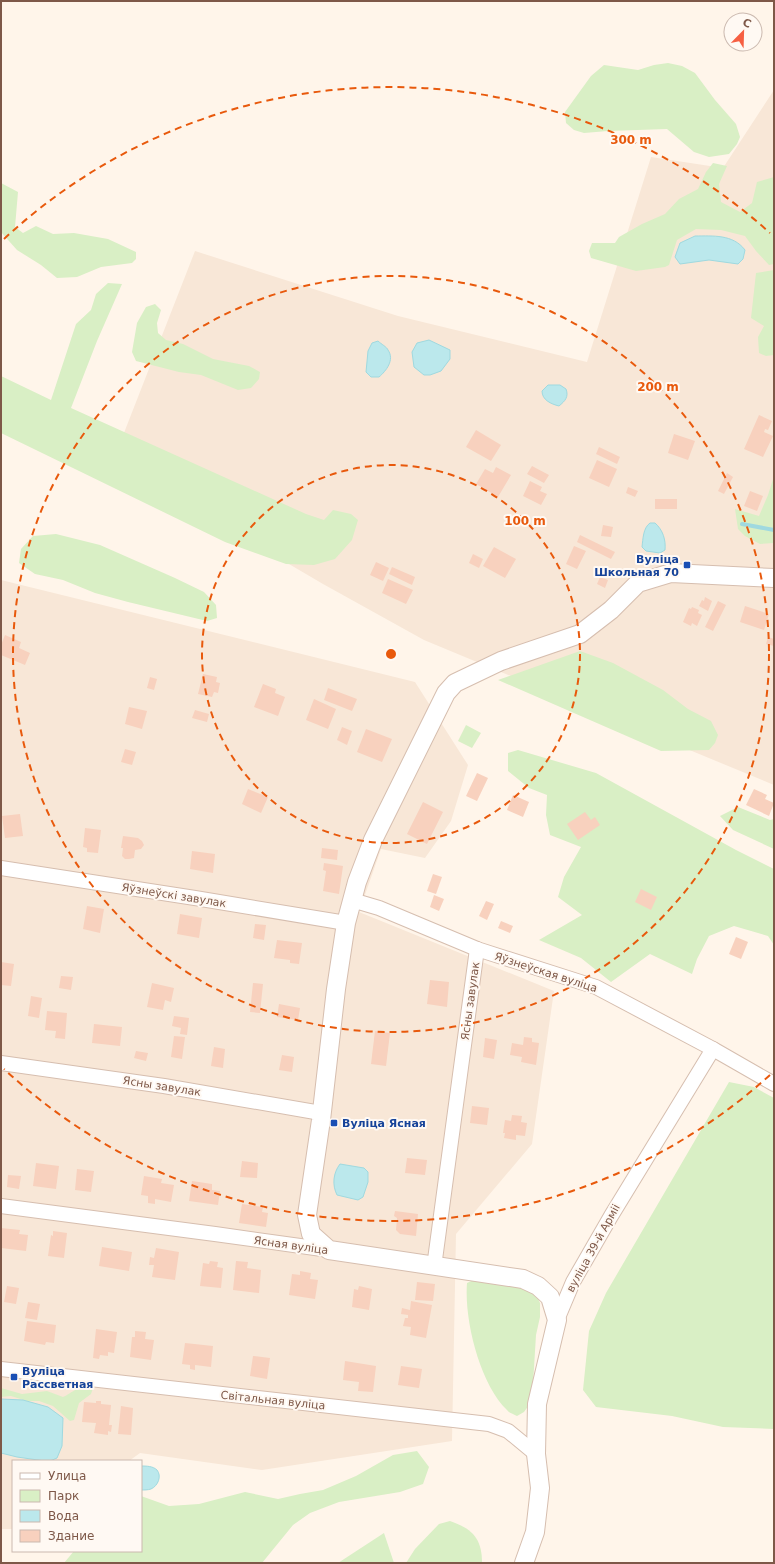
<svg xmlns="http://www.w3.org/2000/svg" width="775" height="1564" viewBox="0 0 775 1564" font-family="'DejaVu Sans',sans-serif">
	<style>
		.residential { fill: #f8e7d7 }
		.green { fill: #d9efc5 }
		.water { fill: #bbe8ec; stroke: #9fd9df }
		.lines { fill: none; stroke-linecap: round; stroke-linejoin: round }
		.stream { stroke: #9fd9df; stroke-width: 4 }
		.building { fill: #f8d1be }
		.minor-casing { stroke: #d6beaf; stroke-width: 16 }
		.tertiary-casing { stroke: #d6beaf; stroke-width: 20 }
		.minor { stroke: #fff; stroke-width: 14 }
		.tertiary { stroke: #fff; stroke-width: 18 }
		.ring { fill: none; stroke: #e8590c; stroke-width: 2; stroke-dasharray: 7 5 }
		.transit-dot { fill: #1a4fb4; stroke: #fff9f3; stroke-width: 1.5 }
		.labels { text-anchor: middle; stroke-width: 4; stroke-linejoin: round; paint-order: stroke }
		.transit-label { font-size: 11px; font-weight: bold; fill: #164399; stroke: #fff9f3; text-anchor: start }
		.street-label { font-size: 11px; fill: #7e5848; stroke: #fff9f3 }
		.centre { fill: #e8590c; stroke: #fff9f3; stroke-width: 2 }
		.ring-label { font-size: 12px; text-anchor: middle; font-weight: bold; fill: #e8590c; stroke: #fff9f3; stroke-width: 4; stroke-linejoin: round; paint-order: stroke }
	</style>
	<rect width="100%" height="100%" fill="#fff5ea"/>
	<g class="residential">
		<path d="M774,90V785L424,640L323,584L113,461L195,251L398,316L587,362L651,157L723,168Z"/>
		<path d="M1,580L415,682L468,765L451,821L425,858L381,849L359,912L554,991L532,1144L456,1234L452,1441L262,1470L140,1453L129,1461H13V1529H1Z"/>
	</g>
	<g class="green">
		<path d="M668,63L682,66L695,73L715,100L736,124L740,137L737,144L729,154L709,157L694,152L667,129L608,131L584,133L574,130L566,123L565,112L591,76L604,65L638,70L654,65Z"/>
		<path d="M713,163L727,166L719,184L721,202L740,212L752,203L757,182L774,177V264L769,265L756,251L745,236L721,230L696,229L677,240L669,265L665,267L636,271L591,258L589,251L592,243H615L619,237L642,224L665,214L679,199L698,189L706,172Z"/>
		<path d="M1,183L18,192L15,227L23,233L36,226L53,234L74,233L108,239L136,252V259L132,263L101,267L77,277L57,278L41,265L17,250L1,232Z"/>
		<path d="M774,270V355L766,356L759,353L758,337L764,326L751,318L756,273Z"/>
		<path d="M108,283L122,284L97,341L71,408L306,514L324,520L333,510L351,514L358,520L352,540L335,559L314,565L286,564L225,542L1,433V376L51,400L76,324L91,310L96,294Z"/>
		<path d="M155,304L161,310L157,323L158,333L166,340L183,344L213,359L249,366L260,372L259,379L251,388L238,390L201,375L179,372L136,361L132,352L137,323L146,307Z"/>
		<path d="M774,476V543L760,544L745,536L738,529L735,509L759,516L768,495Z"/>
		<path d="M56,534L100,545L175,578L204,592L216,605L217,618L207,621L128,602L95,593L63,580L35,574L19,563L21,549L33,536Z"/>
		<path d="M580,651L613,663L663,690L688,709L711,721L718,735L715,743L709,750L661,751L498,680Z"/>
		<path d="M466,725L481,733L472,748L458,741Z"/>
		<path d="M518,750L596,773L736,850L774,869V945L768,936L734,926L709,936L697,959L692,974L650,954L611,982L581,958L539,940L582,915L558,897L564,877L581,847L550,835L546,815L547,795L529,788L508,771V753Z"/>
		<path d="M738,807L770,820L774,819V849L733,830L720,816Z"/>
		<path d="M729,1082L754,1087L774,1098V1429L723,1427L672,1416L596,1407L583,1390L589,1331L606,1293Z"/>
		<path d="M476,1279L527,1287L535,1292L540,1303V1317L536,1335L533,1384L529,1405L524,1412L517,1416C514,1414 509,1413 507,1410C480,1384 464,1320 467,1283Z"/>
		<path d="M88,1385L93,1388L91,1394L79,1403L74,1420L70,1421L53,1406L39,1401H27L11,1396L1,1397V1388L22,1394L47,1391L63,1397C72,1393 78,1386 88,1385Z"/>
		<path d="M417,1451L429,1467L423,1484L400,1492L339,1502L310,1513L293,1525L262,1563H64L74,1551H141V1496L169,1506L199,1504L245,1492L278,1499L300,1494L323,1490L356,1476L393,1455Z"/>
		<path d="M450,1521C473,1529 482,1539 482,1563H406L415,1549L439,1524Z"/>
		<path d="M384,1533L394,1563H338Z"/>
	</g>
	<g class="water">
		<path d="M695,236C713,236 733,234 745,250L743,259L738,264L709,260L680,264L675,257L680,243Z"/>
		<path d="M429,340L450,350V359L441,371L430,375H424L414,367L412,352L417,343Z"/>
		<path d="M378,341C381,344 387,347 388,350C395,360 386,371 379,377H371L366,372L368,351L372,343Z"/>
		<path d="M548,385H560L566,389C569,397 565,401 559,406C551,404 542,400 542,391Z"/>
		<path d="M650,523H655C663,530 666,540 665,550L660,553L646,551L642,547C643,539 643,528 650,523Z"/>
		<path d="M340,1164L364,1168L368,1172V1182L363,1197L358,1200L337,1195C332,1185 333,1173 340,1164Z"/>
		<path d="M1,1399L23,1400L48,1407L63,1418L62,1446L57,1458L50,1461H45L17,1457L1,1453Z"/>
		<path d="M141,1466C146,1466 153,1466 157,1470C162,1476 158,1486 151,1489C148,1490 144,1490 141,1490Z"/>
	</g>
	<g class="lines">
		<path class="stream" d="M742,524L774,530"/>
	</g>
	<g class="building">
		<path d="M759,415L772,421L768,430L765,429L764,432L773,436L763,457L744,449Z"/>
		<path d="M476,430L501,445L491,461L466,447Z"/>
		<path d="M674,434L695,441L688,460L668,453Z"/>
		<path d="M599,447L620,457L617,464L596,454Z"/>
		<path d="M597,460L617,469L609,487L589,478Z"/>
		<path d="M532,466L549,475L544,483L527,474Z"/>
		<path d="M496,467L511,475L498,497L476,484L485,469L493,473Z"/>
		<path d="M727,473L733,477L724,494L718,491Z"/>
		<path d="M530,481L542,487L540,491L547,494L541,505L523,496Z"/>
		<path d="M628,487L638,491L635,497L626,493Z"/>
		<path d="M750,491L763,496L757,511L744,506Z"/>
		<rect x="655" y="499" width="22" height="10"/>
		<path d="M603,525L613,527L611,537L601,536Z"/>
		<path d="M580,535L615,552L611,559L577,542Z"/>
		<path d="M574,546L586,551L577,569L566,564Z"/>
		<path d="M494,547L516,559L505,578L483,566Z"/>
		<path d="M473,554L483,559L479,568L469,563Z"/>
		<path d="M376,562L389,568L383,581L370,575Z"/>
		<path d="M392,567L415,577L412,585L389,574Z"/>
		<path d="M600,577L608,580L605,588L597,584Z"/>
		<path d="M388,579L413,590L406,604L382,593Z"/>
		<path d="M705,597L712,601L708,611L699,606L702,600L704,601Z"/>
		<path d="M718,601L726,605L713,631L705,627Z"/>
		<path d="M745,606L769,614L764,630L740,622Z"/>
		<path d="M692,607L699,610L698,613L702,615L697,626L692,623L691,626L683,622L689,608L691,609Z"/>
		<path d="M5,635L21,642L19,648L30,653L25,665L1,655V645Z"/>
		<path d="M768,637L774,639V646L766,644Z"/>
		<path d="M203,674L217,677L216,682L220,683L218,693L214,692L212,697L198,694Z"/>
		<path d="M150,677L157,679L154,690L147,688Z"/>
		<path d="M263,684L276,689L275,693L285,697L278,716L254,707Z"/>
		<path d="M328,688L357,699L352,711L324,700Z"/>
		<path d="M314,699L336,709L328,729L306,720Z"/>
		<path d="M129,707L147,711L142,729L125,724Z"/>
		<path d="M195,710L209,714L207,722L192,718Z"/>
		<path d="M342,727L352,731L347,745L337,740Z"/>
		<path d="M366,729L392,739L382,762L357,752Z"/>
		<path d="M125,749L136,752L132,765L121,762Z"/>
		<path d="M477,773L488,778L477,801L466,796Z"/>
		<path d="M248,789L268,797L261,813L242,804Z"/>
		<path d="M754,789L767,795L765,799L774,803L769,816L746,805Z"/>
		<path d="M513,795L529,802L523,817L507,810Z"/>
		<path d="M423,802L443,812L427,844L407,834Z"/>
		<path d="M585,812L591,820L595,817L600,825L578,840L567,824Z"/>
		<path d="M20,814L23,836L5,838L2,816Z"/>
		<path d="M85,828L101,830L98,853L87,852V848L83,847Z"/>
		<path d="M123,836L138,838L142,841L144,845L141,849L135,850L134,858L129,859H125L122,856L123,848H121Z"/>
		<path d="M322,848L338,850L337,860L321,858Z"/>
		<path d="M192,851L215,854L213,873L190,869Z"/>
		<path d="M324,863L343,866L339,894L323,891L326,871L323,870Z"/>
		<path d="M433,874L442,877L436,894L427,891Z"/>
		<path d="M641,889L657,897L651,910L635,902Z"/>
		<path d="M434,895L444,899L439,911L430,907Z"/>
		<path d="M486,901L494,904L487,920L479,916Z"/>
		<path d="M87,906L104,909L100,933L83,929Z"/>
		<path d="M180,914L202,918L199,938L177,934Z"/>
		<path d="M501,921L513,926L510,933L498,928Z"/>
		<path d="M255,924L266,925L264,940L253,938Z"/>
		<path d="M736,937L748,942L741,959L729,954Z"/>
		<path d="M277,940L302,943L299,964L290,963V960L274,958Z"/>
		<path d="M1,962L14,964L11,986L1,985Z"/>
		<path d="M61,976L73,977L71,990L59,988Z"/>
		<path d="M430,980L449,982L447,1007L427,1004Z"/>
		<path d="M152,983L174,988L171,1002L165,1000L163,1010L147,1007Z"/>
		<path d="M253,983L263,984L260,1013L250,1012Z"/>
		<path d="M31,996L42,998L39,1018L28,1016Z"/>
		<path d="M279,1004L300,1008L298,1020L277,1017Z"/>
		<path d="M47,1011L67,1013L65,1039L55,1038L56,1031L45,1030Z"/>
		<path d="M174,1016L189,1018L187,1035L180,1034L181,1028L172,1026Z"/>
		<path d="M94,1024L122,1027L120,1046L92,1043Z"/>
		<path d="M375,1031L390,1033L386,1066L371,1064Z"/>
		<path d="M174,1036L185,1037L182,1059L171,1057Z"/>
		<path d="M524,1037L532,1038V1042L539,1043L536,1065L521,1062L522,1057L510,1055L512,1043L523,1045Z"/>
		<path d="M485,1038L497,1040L494,1059L483,1057Z"/>
		<path d="M214,1047L225,1049L223,1068L211,1066Z"/>
		<path d="M136,1051L148,1053L146,1061L134,1058Z"/>
		<path d="M282,1055L294,1057L292,1072L279,1070Z"/>
		<path d="M472,1106L489,1108L487,1125L470,1123Z"/>
		<path d="M512,1115L522,1116L521,1122L527,1123L525,1136L516,1135V1140L504,1138L505,1133H503L505,1120L511,1121Z"/>
		<path d="M407,1158L427,1160L425,1175L405,1173Z"/>
		<path d="M242,1161L258,1163L257,1178L240,1177Z"/>
		<path d="M36,1163L59,1166L56,1189L33,1186Z"/>
		<path d="M77,1169L94,1171L91,1192L75,1190Z"/>
		<path d="M8,1175L21,1176L19,1189L7,1187Z"/>
		<path d="M144,1176L162,1179L161,1183L174,1185L171,1202L155,1199V1204L148,1203V1196L141,1195Z"/>
		<path d="M192,1181L212,1184V1190L220,1191L218,1205L189,1201Z"/>
		<path d="M242,1204L263,1207L262,1212L268,1213L266,1227L239,1223Z"/>
		<path d="M395,1211L418,1214L416,1236L400,1234L396,1230L397,1218L394,1216Z"/>
		<path d="M1,1228L20,1230L19,1234L28,1235L26,1251L1,1248Z"/>
		<path d="M53,1231L67,1233L64,1258L48,1256L51,1235L53,1236Z"/>
		<path d="M102,1247L132,1252L129,1271L99,1266Z"/>
		<path d="M156,1248L179,1252L175,1280L152,1277L154,1265H149L150,1257L154,1258Z"/>
		<path d="M210,1261L218,1262L217,1267L223,1268L221,1288L200,1286L203,1263L209,1264Z"/>
		<path d="M236,1261L248,1262L247,1268L261,1270L259,1293L233,1290Z"/>
		<path d="M300,1271L311,1273L310,1279L318,1280L315,1299L289,1295L292,1274L300,1275Z"/>
		<path d="M417,1282L435,1284L433,1301L415,1300Z"/>
		<path d="M7,1286L19,1288L16,1304L4,1302Z"/>
		<path d="M359,1286L372,1289L369,1310L352,1307L354,1289L358,1290Z"/>
		<path d="M411,1301L432,1305L426,1338L410,1335L411,1327L403,1326L405,1318H408V1315L401,1314L402,1308L410,1310Z"/>
		<path d="M28,1302L40,1304L37,1320L25,1318Z"/>
		<path d="M27,1321L56,1325L54,1343L46,1342L45,1345L24,1341Z"/>
		<path d="M96,1329L117,1332L114,1353L108,1352V1356L100,1355L99,1359L93,1358Z"/>
		<path d="M135,1331L146,1332L145,1339L154,1340L151,1360L130,1357L132,1337H135Z"/>
		<path d="M185,1343L213,1346L211,1367L195,1365V1370L190,1369V1365L182,1364Z"/>
		<path d="M253,1356L270,1358L267,1379L250,1376Z"/>
		<path d="M345,1361L376,1366L373,1392L358,1391L359,1382L343,1380Z"/>
		<path d="M401,1366L422,1369L419,1388L398,1385Z"/>
		<path d="M96,1401H101V1404L111,1405L109,1425H112L111,1432L108,1431V1435L94,1433L96,1423L82,1422L84,1402L96,1403Z"/>
		<path d="M121,1406L133,1408L131,1435L118,1434Z"/>
	</g>
	<g class="lines">
		<g class="minor-casing">
			<g id="minor">
				<path d="M1,868L195,898L346,923"/>
				<path d="M352,900L379,908L477,949L596,987L713,1049L774,1084"/>
				<path d="M1,1063L164,1086L321,1113"/>
				<path d="M1,1206L215,1234L329,1250"/>
				<path d="M434,1267L477,949"/>
				<path d="M557,1320L573,1282L611,1216L713,1049"/>
				<path d="M1,1369L489,1424L508,1431L536,1454"/>
			</g>
		</g>
		<g class="tertiary-casing">
			<path id="tertiary" d="M524,1563L535,1532L540,1488L536,1454L537,1404L557,1320L550,1297L538,1286L523,1279L329,1250L311,1234L307,1215L321,1120L336,989L346,923L357,882L373,840L446,693L455,683L501,661L580,634L611,610L638,583L671,573L774,578"/>
		</g>
		<use href="#minor" class="minor"/>
		<use href="#tertiary" class="tertiary"/>
	</g>
	<g class="ring">
		<circle cx="391" cy="654" r="189"/>
		<circle cx="391" cy="654" r="378"/>
		<path d="M770 1075A567 567 0 0 1 4 1069M4 239A567 567 0 0 1 770 233"/>
	</g>
	<g class="transit-dot">
		<rect x="683" y="561" width="8" height="8" rx="2"/>
		<rect x="330" y="1119" width="8" height="8" rx="2"/>
		<rect x="10" y="1373" width="8" height="8" rx="2"/>
	</g>
	<g class="labels">
		<g class="transit-label">
			<text x="679" y="563" text-anchor="end">Вуліца<tspan x="679" dy="13">Школьная 70</tspan></text>
			<text x="342" y="1127">Вуліца Ясная</text>
			<text x="22" y="1375">Вуліца<tspan x="22" dy="13">Рассветная</tspan></text>
		</g>
		<g class="street-label">
			<text transform="translate(174 895) rotate(9)" y="4">Яўзнеўскі завулак</text>
			<text transform="translate(546 972) rotate(18)" y="4">Яўзнеўская вуліца</text>
			<text transform="translate(470 1001) rotate(-82)" y="4">Ясны завулак</text>
			<text transform="translate(162 1086) rotate(9)" y="4">Ясны завулак</text>
			<text transform="translate(291 1245) rotate(8)" y="4">Ясная вуліца</text>
			<text transform="translate(593 1248) rotate(-61)" y="4">вуліца 39-й Арміі</text>
			<text transform="translate(273 1400) rotate(6)" y="4">Світальная вуліца</text>
		</g>
	</g>
	<circle cx="391" cy="654" r="6" class="centre"/>
	<g class="ring-label">
		<text x="631" y="144">300 m</text>
		<text x="658" y="391">200 m</text>
		<text x="525" y="525">100 m</text>
	</g>
	<rect width="775" height="1564" fill="none" stroke="#7e5848" stroke-width="4"/>
	<rect x="12" y="1460" width="130" height="92" fill="#fff9f3" stroke="#cbb9af"/>
	<rect x="20" y="1473" width="20" height="6" fill="#ffffff" stroke="#cbb9af"/>
	<text x="48" y="1480" font-size="12" fill="#7e5848">Улица</text>
	<rect x="20" y="1490" width="20" height="12" fill="#d9efc5" stroke="#cbb9af"/>
	<text x="48" y="1500" font-size="12" fill="#7e5848">Парк</text>
	<rect x="20" y="1510" width="20" height="12" fill="#bbe8ec" stroke="#cbb9af"/>
	<text x="48" y="1520" font-size="12" fill="#7e5848">Вода</text>
	<rect x="20" y="1530" width="20" height="12" fill="#f8d1be" stroke="#cbb9af"/>
	<text x="48" y="1540" font-size="12" fill="#7e5848">Здание</text>
	<g transform="translate(743 32) rotate(23)"><circle r="19" fill="#fff9f3" stroke="#cbb9af"/>
	<path d="M0-3L7 15L0 10L-7 15Z" fill="#f65f42"/>
	<text y="-6" font-size="11" font-weight="bold" text-anchor="middle" fill="#7e5848">С</text>
	</g>
</svg>
